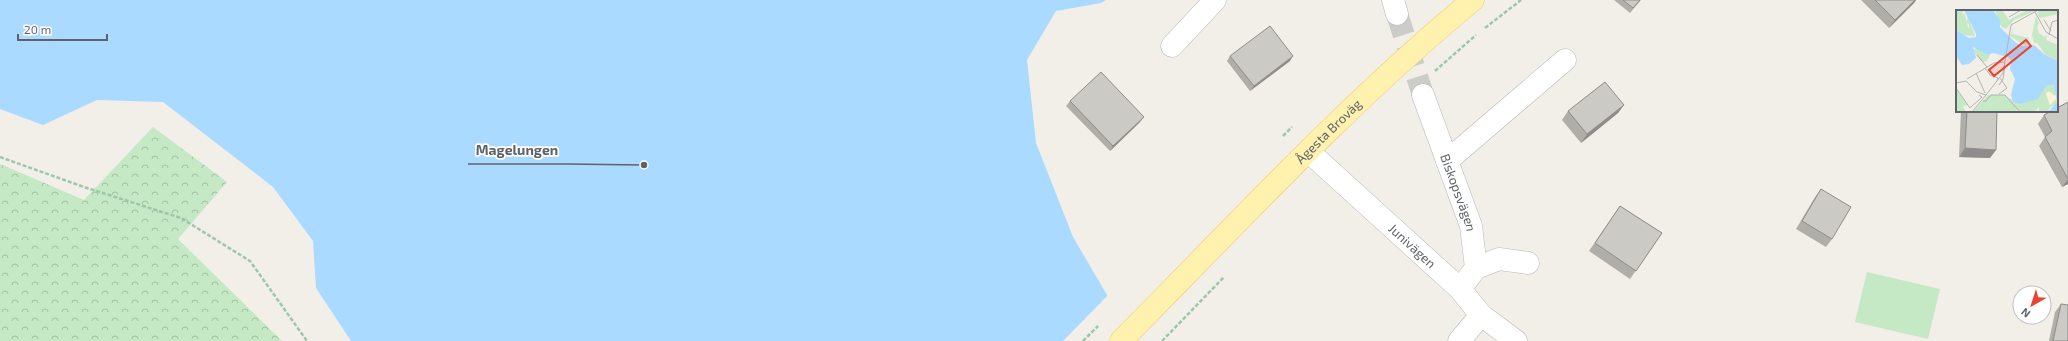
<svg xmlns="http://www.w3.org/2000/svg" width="2068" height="341" viewBox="0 0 2068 341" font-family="'Exo 2',sans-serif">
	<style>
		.forest { fill: url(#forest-crowns) }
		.park { fill: #c5e8c5 }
		.water { fill: #aadaff }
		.pier { fill: #f1efe8 }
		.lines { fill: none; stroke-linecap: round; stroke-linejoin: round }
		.minor-tunnel { stroke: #ccccc8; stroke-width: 22; stroke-dasharray: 22 11; stroke-linecap: butt }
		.minor-casing { stroke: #b5b8bc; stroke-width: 23 }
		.major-casing { stroke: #f2c960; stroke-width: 23 }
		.path { stroke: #9cc7a9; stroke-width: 2.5; stroke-dasharray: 4 2; stroke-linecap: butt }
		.minor { stroke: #fff; stroke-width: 22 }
		.major { stroke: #fff2af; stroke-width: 22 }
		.wall { fill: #afaea9 }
		.shaded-wall { fill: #8f8d8a }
		.building { fill: #cccac5; stroke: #8f8d8a }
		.labels { text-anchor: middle; stroke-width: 3.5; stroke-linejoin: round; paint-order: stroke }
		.street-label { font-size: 13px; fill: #5f6368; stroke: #fff }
		.inset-road { fill: none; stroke: #b3b3b1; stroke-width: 1 }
		.view { fill: #ea4335; fill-opacity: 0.15; stroke: #ea4335; stroke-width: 2 }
		.inset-edge { fill: none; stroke: #5f6368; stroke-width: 2 }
		.leader { fill: none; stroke: #5f6368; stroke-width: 1.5 }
		.callout-dot { fill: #5f6368; stroke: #fff; stroke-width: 1.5 }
		.callout-label { font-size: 14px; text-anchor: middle; font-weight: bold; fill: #5f6368; stroke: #fff; stroke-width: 3.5; stroke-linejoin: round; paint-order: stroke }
	</style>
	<defs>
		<pattern id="forest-crowns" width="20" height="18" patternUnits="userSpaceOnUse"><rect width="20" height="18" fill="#c5e8c5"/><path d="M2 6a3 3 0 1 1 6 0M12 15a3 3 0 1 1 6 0" fill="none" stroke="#a3c0a4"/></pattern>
	</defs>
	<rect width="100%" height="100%" fill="#f1efe8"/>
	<path class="forest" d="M153,127L227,182L178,239L282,341H0V164L84,200Z"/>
	<path class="park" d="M1867,272L1940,289L1928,339L1855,322Z"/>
	<path class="water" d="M0,0H1106L1101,3L1056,11L1027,60L1036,143L1073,237L1134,341H351L316,288L313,241L273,187L163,102L97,100L43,125L0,109Z"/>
	<path class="pier" d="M1109,294L1136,341H1063Z"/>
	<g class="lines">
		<path class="minor-tunnel" d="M1397,14L1423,95"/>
		<g class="minor-casing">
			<g id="minor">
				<path d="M1393,0L1397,14"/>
				<path d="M1172,46L1215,0"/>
				<path id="s1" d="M1423,95L1471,226L1476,268L1460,289"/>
				<path id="s2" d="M1308,151L1460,289L1481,315L1516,341"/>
				<path d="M1447,161L1565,60"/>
				<path d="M1476,268L1499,259L1528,263"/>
				<path d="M1459,341L1481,315"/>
			</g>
		</g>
		<g class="major-casing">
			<g id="major">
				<path id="s3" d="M1121,341C1236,225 1347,104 1473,0"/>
			</g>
		</g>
		<g class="path">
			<path d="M1485,28L1521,0"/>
			<path d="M1435,71L1476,35"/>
			<path d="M1283,136L1292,127"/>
			<path d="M0,157L84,187L181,218L250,261L307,341"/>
			<path d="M1083,341L1098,326"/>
			<path d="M1162,341L1224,277"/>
		</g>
		<use href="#minor" class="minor"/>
		<use href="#major" class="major"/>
	</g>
	<g class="wall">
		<path d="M1614,0H1641L1630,13Z"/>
		<path d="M1861,0H1916L1914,3L1889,28Z"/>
		<path d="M1230,56L1290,61L1250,91L1227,61Z"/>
		<path d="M1070,101L1140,122L1110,151L1066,106Z"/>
		<path d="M2068,102V184L2062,187L2039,146L2045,137L2038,124L2044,115Z"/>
		<path d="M1624,105L1618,113L1581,143L1562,120L1568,111Z"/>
		<path d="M1961,111H1997L1990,158L1959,157Z"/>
		<path d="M1821,189L1832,239L1826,247L1796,229L1815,197Z"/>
		<path d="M1620,206L1662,233L1630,279L1589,251Z"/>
		<path d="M2061,304L2068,341H2049L2055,312Z"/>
	</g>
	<g class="shaded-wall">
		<path d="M1915,0H1916L1914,3L1889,28L1895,20Z"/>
		<path d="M1293,56L1290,61L1250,91L1254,86Z"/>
		<path d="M1624,105L1618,113L1581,143L1587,134Z"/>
		<path d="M1144,117L1140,122L1110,151L1113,146Z"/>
		<path d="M1965,148L1996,150L1990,158L1959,157Z"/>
		<path d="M2068,179V184L2062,187Z"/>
	</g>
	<g class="building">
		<path d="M1623,0H1640L1633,8Z"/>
		<path d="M1875,0H1915L1895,20Z"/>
		<path d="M1270,26L1293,56L1254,86L1230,56Z"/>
		<path d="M1101,72L1144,117L1113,146L1070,101Z"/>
		<path d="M1605,82L1624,105L1587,134L1568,111Z"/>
		<path d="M2068,102V179L2045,137L2052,131L2044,115L2051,111H2057V108Z"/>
		<path d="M1967,111H1997L1996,150L1965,148Z"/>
		<path d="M1821,189L1851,207L1832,239L1802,221Z"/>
		<path d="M1620,206L1662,233L1636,271L1595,243Z"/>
		<path d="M2061,304L2068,305V341H2053Z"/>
	</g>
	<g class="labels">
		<g class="street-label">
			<text dy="5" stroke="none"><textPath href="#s3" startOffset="295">Ågesta Broväg</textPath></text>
			<text dy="5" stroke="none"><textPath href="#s1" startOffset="104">Biskopsvägen</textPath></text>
			<text dy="5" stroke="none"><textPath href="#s2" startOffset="141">Junivägen</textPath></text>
		</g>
	</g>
	<g transform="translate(1956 10)">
		<rect width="102" height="102" fill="#f1efe8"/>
		<path d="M0,0L6,3V6L8,3L13,20L5,15L6,7L0,4ZM32,85H48L52,88L35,94L27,102H17Z" fill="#c5e8c5"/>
		<path d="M0,0H7L5,15L13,19V14L10,13L12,7L19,26L7,25L0,19V4L6,3ZM39,0H46L53,10L71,0H81L58,10L50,19L45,16ZM84,0H102V4L84,8L81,3ZM80,6L83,13L81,17L83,23L89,27L91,25L90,30L102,35V51L89,44L81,33H78L76,25ZM58,16L56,24L73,28L70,36L54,26ZM21,37L34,45L31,51L27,52L19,44L17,40ZM98,75L101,83L99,86L92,81L90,85L94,95L100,88L101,94L94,97L92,102H83V97L78,102H63L61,99L60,102H27L35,94L52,88L65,94L78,90L90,76Z" fill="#c5e8c5"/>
		<path d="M94,82L98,86L101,83V88L94,95L90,83Z" fill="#fbf3d9"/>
		<path d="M0,79L12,95L7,96L10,102H0Z" fill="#c5e8c5"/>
		<path d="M8,0H37L44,10V17L60,33L67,36L78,35L88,44L102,51V102H92L101,92L98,75L90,76L82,89L65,94L57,92L55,85L59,69L54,59L55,50L52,47L37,43L32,45L17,37L20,48L13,54L6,55L0,46V20L13,28L20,27V24Z" fill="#aadaff"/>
		<path class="inset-road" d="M79,2L90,22L102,29M53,7L65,0M88,10L95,21M93,25L96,12L102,10M21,45L31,57M29,58L34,65L42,68V70M20,63L29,83M11,69L38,53L49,52M0,73L10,71L21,82L30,85L47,63L55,15L82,0M43,75L47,69L49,56M0,78L14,98L26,87L23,85M43,84L51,78L44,68M27,91H30L35,85H49L64,102M16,102L30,85"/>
		<path class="view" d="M70,30L75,36L38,66L33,60Z"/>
		<rect width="102" height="102" class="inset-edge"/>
	</g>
	<path class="leader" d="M644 165L566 164H468"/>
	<circle class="callout-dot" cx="644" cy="165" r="4"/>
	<g class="callout-label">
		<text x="517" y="155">Magelungen</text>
	</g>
	<g transform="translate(2032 305) rotate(219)"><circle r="19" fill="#ffffff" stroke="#bfc1c3"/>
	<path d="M0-3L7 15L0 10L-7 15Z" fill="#ea4335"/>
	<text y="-6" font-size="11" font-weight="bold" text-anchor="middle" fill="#5f6368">N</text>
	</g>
	<path d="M18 34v6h89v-6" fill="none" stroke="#5f6368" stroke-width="2"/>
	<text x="24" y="34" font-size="12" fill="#5f6368" stroke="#ffffff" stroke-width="3" paint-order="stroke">20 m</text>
</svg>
